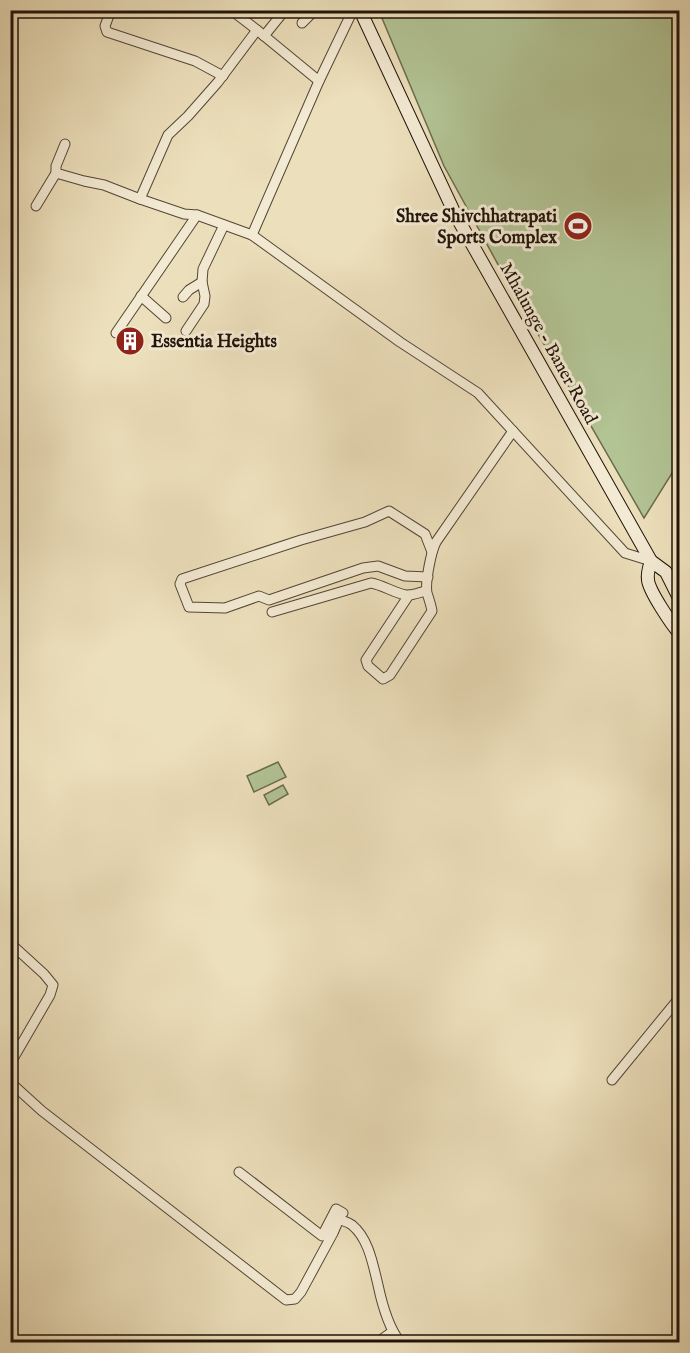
<svg xmlns="http://www.w3.org/2000/svg" width="690" height="1353" viewBox="0 0 690 1353" font-family="'IM FELL English',serif">
	<style>
		.green { fill: #b2c394; stroke: #696b4e; stroke-width: 1.5 }
		.lines { fill: none; stroke-linecap: round; stroke-linejoin: round }
		.minor-casing { stroke: #534636; stroke-width: 11 }
		.secondary-casing { stroke: #201309; stroke-width: 14 }
		.minor { stroke: #f3ead3; stroke-width: 9 }
		.secondary { stroke: #f3ead3; stroke-width: 12 }
		.labels { text-anchor: middle; stroke-width: 6; stroke-linejoin: round; paint-order: stroke }
		.poi-label { font-size: 18px; font-weight: bold; fill: #201309; stroke: #f3ead3; text-anchor: end }
		.street-label { font-size: 18px; fill: #201309; stroke: #f3ead3 }
	</style>
	<rect width="100%" height="100%" fill="#ecdfbb"/>
	<filter id="stains"><feTurbulence type="fractalNoise" baseFrequency=".00333" numOctaves="4"/><feColorMatrix values="0 0 0 0 .2 0 0 0 0 .09 0 0 0 0 .02 0 0 0 .5 -.17"/></filter>
	<radialGradient id="worn" r=".72"><stop offset=".6" stop-color="#630" stop-opacity="0"/><stop offset="1" stop-color="#630" stop-opacity=".3"/></radialGradient>
	<g class="green">
		<path d="M379,11H679V462L644,518L526,313L530,293L522,287L512,290L444,166Z"/>
		<path d="M278,762L286,777L254,792L247,776Z"/>
		<path d="M283,785L288,794L269,805L264,795Z"/>
	</g>
	<g class="lines">
		<g class="minor-casing">
			<g id="minor">
				<path d="M111,10L105,26L107,32L195,61L223,76"/>
				<path d="M231,10L257,30"/>
				<path d="M353,10L319,81L252,235L400,342L478,393L625,553L651,561"/>
				<path d="M302,23L315,10"/>
				<path d="M264,36L285,10"/>
				<path d="M65,144L56,166V173L84,181L104,185L140,199"/>
				<path d="M36,206L56,173"/>
				<path d="M197,215L184,214L140,199L168,135L188,116L218,82L257,30L319,81"/>
				<path d="M141,296L166,318"/>
				<path d="M183,297L189,290L202,282"/>
				<path d="M186,331L204,304L205,296L202,282L203,269L224,225"/>
				<path d="M116,333L197,215L252,235"/>
				<path d="M428,577L405,576L378,566L363,568L269,600L259,596L225,608L189,607L180,584L182,579L301,540L365,522L389,511L425,534L432,552"/>
				<path d="M409,595L366,660L368,666L383,679L390,675L432,611C431,605 429,599 427,593C425,582 431,552 436,542L513,431"/>
				<path d="M272,612L371,583C383,585 394,593 406,595C412,596 420,592 426,591"/>
				<path d="M10,943L44,974L53,985L50,995L10,1064"/>
				<path d="M612,1080L680,997"/>
				<path d="M10,1082L42,1111L286,1300L295,1299L301,1292L333,1233L339,1219C343,1221 348,1222 352,1225C369,1239 373,1265 378,1285C382,1304 389,1328 400,1342"/>
				<path d="M239,1172L322,1236L336,1209L343,1213"/>
				<path d="M116,1340L119,1342"/>
				<path d="M378,1342L392,1332"/>
			</g>
		</g>
		<g class="secondary-casing">
			<g id="secondary">
				<path d="M360,10L455,214L651,561L666,572L680,600"/>
				<path d="M651,561C649,567 647,574 648,580C649,591 672,625 680,634"/>
			</g>
		</g>
		<use href="#minor" class="minor"/>
		<use href="#secondary" class="secondary"/>
	</g>
	<defs>
		<g id="stadium-disc" transform="scale(1.5)"><circle r="9.5" fill="#8f2418" stroke="#f3ead3"/><path d="M0-5a6.5 5 0 1 0 0 10a6.5 5 0 1 0 0-10ZM-3.5-1.8h7v3.6h-7Z" fill="#fff"/></g>
		<g id="building-disc" transform="scale(1.5)"><circle r="9.5" fill="#8f2418" stroke="#f3ead3"/><path d="M-4-6H4V6H1V3H-1V6H-4ZM-2.5-4.3h1.7v1.8h-1.7ZM.8-4.3h1.7v1.8H.8ZM-2.5-1h1.7V.8h-1.7ZM.8-1h1.7V.8H.8Z" fill="#fff"/></g>
	</defs>
	<g fill-rule="evenodd">
		<use href="#stadium-disc" x="578" y="226"/>
		<use href="#building-disc" x="130" y="341"/>
	</g>
	<g class="labels">
		<g class="poi-label">
			<text x="557" y="222">Shree Shivchhatrapati<tspan x="557" dy="21">Sports Complex</tspan></text>
			<text x="151" y="347" text-anchor="start">Essentia Heights</text>
		</g>
		<g class="street-label">
			<text transform="translate(549 343) rotate(61)" y="6">Mhalunge - Baner Road</text>
		</g>
	</g>
	<rect width="690" height="1353" fill="none" stroke="#ecdfbb" stroke-width="36"/>
	<rect x="12" y="12" width="666" height="1329" fill="none" stroke="#201309" stroke-width="3"/>
	<rect x="18" y="18" width="654" height="1317" fill="none" stroke="#201309" stroke-width="1.5"/>
	<rect width="100%" height="100%" filter="url(#stains)"/>
	<rect width="100%" height="100%" fill="url(#worn)"/>
</svg>
